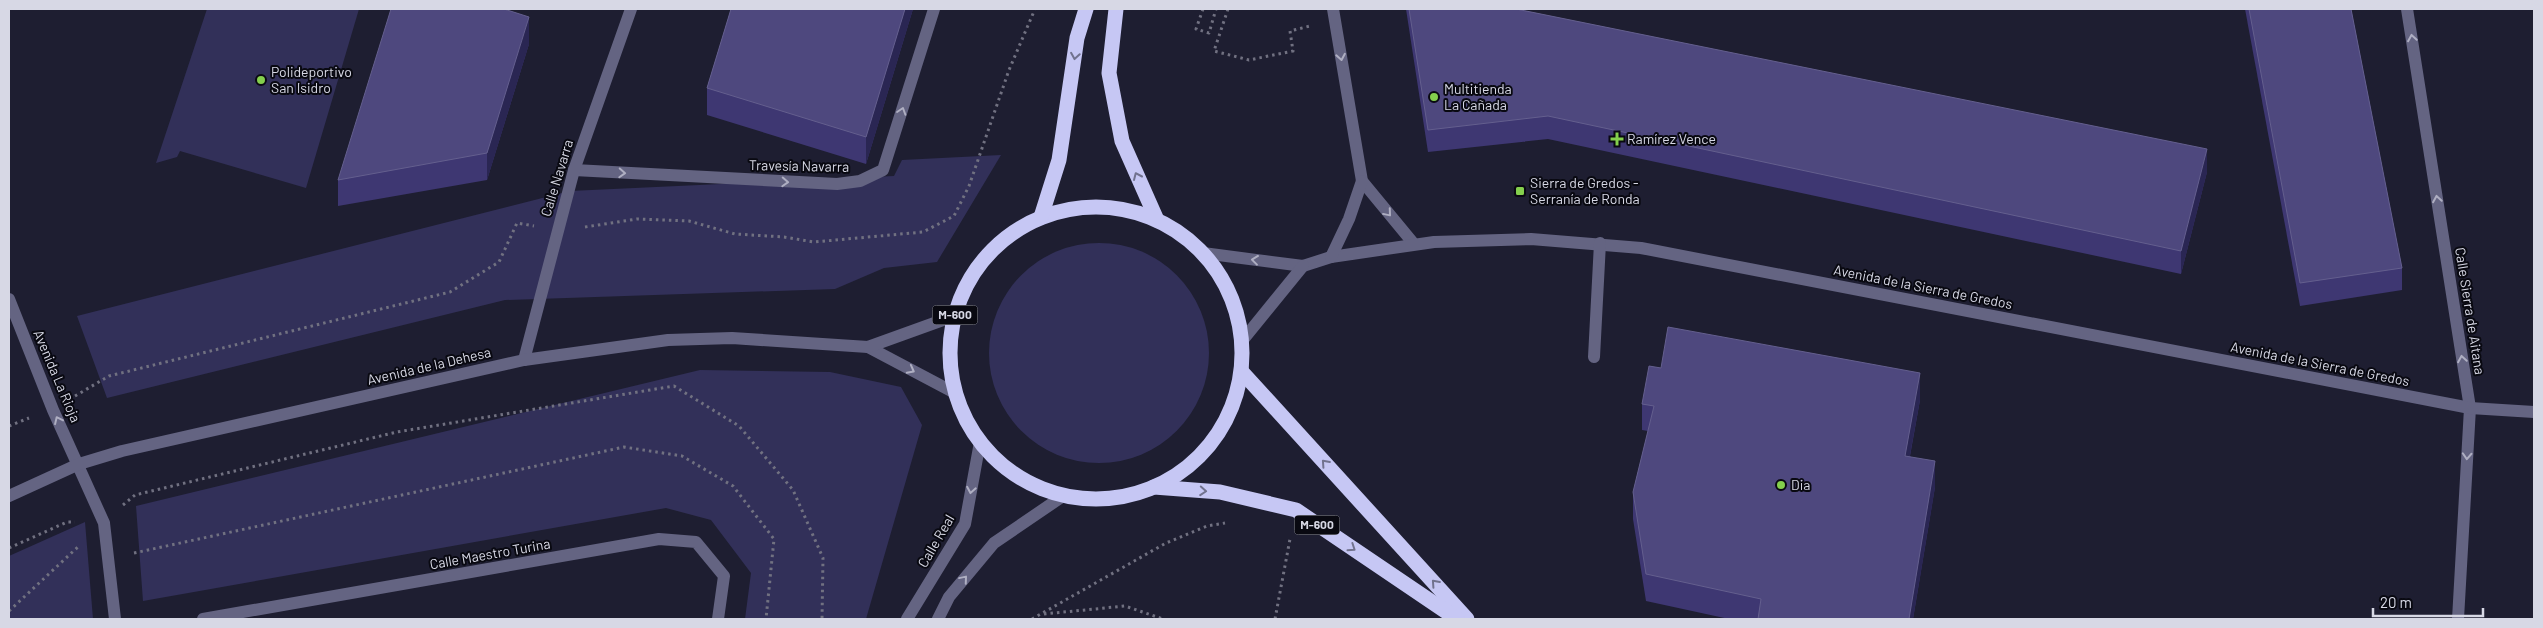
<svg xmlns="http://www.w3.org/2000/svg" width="2543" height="628" viewBox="0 0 2543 628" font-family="Barlow,sans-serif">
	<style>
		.green { fill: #323059 }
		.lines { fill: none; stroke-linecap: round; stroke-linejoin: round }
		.path { stroke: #717181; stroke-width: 3; stroke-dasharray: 2.5 4; stroke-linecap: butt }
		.minor { stroke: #646482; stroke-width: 12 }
		.highway { stroke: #c6c7f4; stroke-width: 15 }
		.wall { fill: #3e3772 }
		.shaded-wall { fill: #2a2653 }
		.building { fill: #4e487e; stroke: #645f8e }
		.oneway { stroke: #afafc2 }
		.oneway2 { stroke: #71728e }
		.poi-dot { fill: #84cf4d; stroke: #090911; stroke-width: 2 }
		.labels { text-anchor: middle; stroke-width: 4; stroke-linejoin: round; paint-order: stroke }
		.shield { fill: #090911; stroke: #999aa5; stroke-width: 1 }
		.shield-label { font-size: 12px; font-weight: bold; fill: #d7d8e5 }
		.poi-label { font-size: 14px; fill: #d7d8e5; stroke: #090911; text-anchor: start }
		.street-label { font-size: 14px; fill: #d7d8e5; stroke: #090911 }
	</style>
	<rect width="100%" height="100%" fill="#1e1e31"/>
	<g class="green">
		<path d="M207,9H359L306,188L180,151L177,157L156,163Z"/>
		<path d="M1001,155L937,262L884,268L835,289L505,300L107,398L77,316L570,191L894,176L902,160Z"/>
		<circle cx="1099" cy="353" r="110"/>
		<path d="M700,370L830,372L901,387L922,425L866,619H745L751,573L711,520L666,508L143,601L136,506Z"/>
		<path d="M85,522L93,619H9V556Z"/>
	</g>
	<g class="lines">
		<g class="path">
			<path d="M1203,9L1196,29L1209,33L1216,9"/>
			<path d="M1228,9L1214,51L1249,60L1293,51L1290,31L1310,26"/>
			<path d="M585,227L637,219L689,221L735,234L784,237L814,242L923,232L954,216L969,186L1009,70L1035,9"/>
			<path d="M75,396L109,376L450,292L499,262L517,223L534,226"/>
			<path d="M9,426L29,418"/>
			<path d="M123,505L135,495L397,432L674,386L739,426L793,490L823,558L822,619"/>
			<path d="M9,548L67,522H75"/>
			<path d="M134,553L624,447L682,456L733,486L774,539L766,619"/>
			<path d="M9,611L80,545"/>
			<path d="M1044,614L1125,606L1163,619"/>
			<path d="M1032,619L1166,543L1207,526L1225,523"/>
			<path d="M1275,619L1290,539"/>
		</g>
		<g class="minor">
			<path d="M1333,9L1362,181L1414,244"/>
			<path d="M2407,9L2470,408L2458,619"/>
			<path d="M574,170L837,184L860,181L883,170L934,9"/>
			<path d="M1203,253L1303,266L1331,257L1434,242L1531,239L1641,248L2470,408L2534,412"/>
			<path d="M1331,257L1349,219L1362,181"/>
			<path d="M9,299L53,410L104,523L115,619"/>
			<path d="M1242,341L1303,266"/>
			<path d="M868,347L955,393"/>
			<path d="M1594,357L1600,243"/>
			<path d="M524,360L574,170L631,9"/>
			<path d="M9,496L79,464L122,451L524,360L668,340L732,338L868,347L954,316"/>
			<path d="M203,619L659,539L696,542L724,576L718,619"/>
			<path d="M907,619L965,524L980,442"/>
			<path d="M938,619L949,597L994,543L1063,496"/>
		</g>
		<g class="highway">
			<path d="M1116,9L1109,73L1122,141L1157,220"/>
			<circle cx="1096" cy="353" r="146"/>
			<path d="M1041,217L1059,160L1077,38L1086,9"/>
			<path d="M1242,372L1467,619"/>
			<path d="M1154,487L1220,492L1296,510L1457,619"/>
		</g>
	</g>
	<g class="wall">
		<path d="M731,9H913L866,164L707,115V88Z"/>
		<path d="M1406,9H1516L2207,172L2181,274L1548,139L1428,152Z"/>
		<path d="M2245,9H2351L2402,268V290L2300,306Z"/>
		<path d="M529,44L487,180L338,206V180Z"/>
		<path d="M1661,368L1920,400L1910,456L1935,487L1913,619H1729L1646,601L1633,519V492L1648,431L1642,430V404Z"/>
	</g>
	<g class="shaded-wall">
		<path d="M905,9H913L866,164V137Z"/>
		<path d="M529,17V44L487,180V153Z"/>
		<path d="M2207,149V172L2181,274V251Z"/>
		<path d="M1920,373V400L1905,482V456Z"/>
		<path d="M1935,461V487L1913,619H1909Z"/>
	</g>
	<g class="building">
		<path d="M391,9H504L529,17L487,153L338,180Z"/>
		<path d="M731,9H905L866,137L707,88Z"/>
		<path d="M1409,9H1516L2207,149L2181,251L1548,116L1428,130Z"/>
		<path d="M2249,9H2351L2402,268L2300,283Z"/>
		<path d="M1668,327L1920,373L1905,456L1935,461L1909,619H1758L1761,599L1646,574L1633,492L1654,406L1642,404L1649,366L1661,368Z"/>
	</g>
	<defs><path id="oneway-chevron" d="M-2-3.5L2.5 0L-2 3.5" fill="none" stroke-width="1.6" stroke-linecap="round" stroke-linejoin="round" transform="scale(1.25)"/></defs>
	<g class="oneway">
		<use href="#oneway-chevron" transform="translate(2412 38) rotate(-99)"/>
		<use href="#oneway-chevron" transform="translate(1341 57) rotate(80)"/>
		<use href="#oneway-chevron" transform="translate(902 111) rotate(-72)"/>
		<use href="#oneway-chevron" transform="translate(622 173) rotate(3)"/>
		<use href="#oneway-chevron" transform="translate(785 182) rotate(3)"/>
		<use href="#oneway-chevron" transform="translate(2437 199) rotate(-99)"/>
		<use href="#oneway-chevron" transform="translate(1388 213) rotate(50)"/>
		<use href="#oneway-chevron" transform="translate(1255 260) rotate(-173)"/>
		<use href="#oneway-chevron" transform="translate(2462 359) rotate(-99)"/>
		<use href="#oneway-chevron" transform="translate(911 370) rotate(28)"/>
		<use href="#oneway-chevron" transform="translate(58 420) rotate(-115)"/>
		<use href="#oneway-chevron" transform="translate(2467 456) rotate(93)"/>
		<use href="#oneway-chevron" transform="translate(971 490) rotate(100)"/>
		<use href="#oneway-chevron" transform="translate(964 579) rotate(-50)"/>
	</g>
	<g class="oneway2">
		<use href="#oneway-chevron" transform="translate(1075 56) rotate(99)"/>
		<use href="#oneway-chevron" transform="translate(1137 176) rotate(-114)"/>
		<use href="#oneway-chevron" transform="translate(1325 463) rotate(-132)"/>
		<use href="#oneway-chevron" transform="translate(1203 491) rotate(4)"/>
		<use href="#oneway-chevron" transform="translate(1352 548) rotate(34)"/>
		<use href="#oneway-chevron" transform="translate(1435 583) rotate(-132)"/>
	</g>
	<g class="poi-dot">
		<circle cx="261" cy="80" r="5"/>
		<circle cx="1434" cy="97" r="5"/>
		<path d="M1614.5 131.5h5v5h5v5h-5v5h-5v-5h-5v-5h5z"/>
		<rect x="1515" y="186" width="10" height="10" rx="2.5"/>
		<circle cx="1781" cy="485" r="5"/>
	</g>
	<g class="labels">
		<g class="shield">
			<rect x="932.5" y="305.5" width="45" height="19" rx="4"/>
			<rect x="1294.5" y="515.5" width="45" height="19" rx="4"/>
		</g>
		<g class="shield-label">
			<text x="955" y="319">M-600</text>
			<text x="1317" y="529">M-600</text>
		</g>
		<g class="poi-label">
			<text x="271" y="77">Polideportivo<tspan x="271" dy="16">San Isidro</tspan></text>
			<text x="1444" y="94">Multitienda<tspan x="1444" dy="16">La Cañada</tspan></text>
			<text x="1627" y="144">Ramírez Vence</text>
			<text x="1530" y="188">Sierra de Gredos -<tspan x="1530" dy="16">Serranía de Ronda</tspan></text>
			<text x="1791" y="490">Dia</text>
		</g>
		<g class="street-label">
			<text transform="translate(799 166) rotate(1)" y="5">Travesía Navarra</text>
			<text transform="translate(557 178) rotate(-73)" y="5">Calle Navarra</text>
			<text transform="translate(1923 287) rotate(11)" y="5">Avenida de la Sierra de Gredos</text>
			<text transform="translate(2470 311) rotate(81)" y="5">Calle Sierra de Aitana</text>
			<text transform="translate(2320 364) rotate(11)" y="5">Avenida de la Sierra de Gredos</text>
			<text transform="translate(429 366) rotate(-13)" y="5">Avenida de la Dehesa</text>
			<text transform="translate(57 376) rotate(67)" y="5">Avenida La Rioja</text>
			<text transform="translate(936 541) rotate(-60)" y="5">Calle Real</text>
			<text transform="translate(490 554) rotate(-10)" y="5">Calle Maestro Turina</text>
		</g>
	</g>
	<rect width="2543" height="628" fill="none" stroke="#d7d8e5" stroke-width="20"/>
	<path d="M2373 608v8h110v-8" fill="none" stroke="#d7d8e5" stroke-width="2.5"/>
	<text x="2380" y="608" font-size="15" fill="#d7d8e5" stroke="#090911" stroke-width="4" paint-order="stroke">20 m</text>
</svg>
